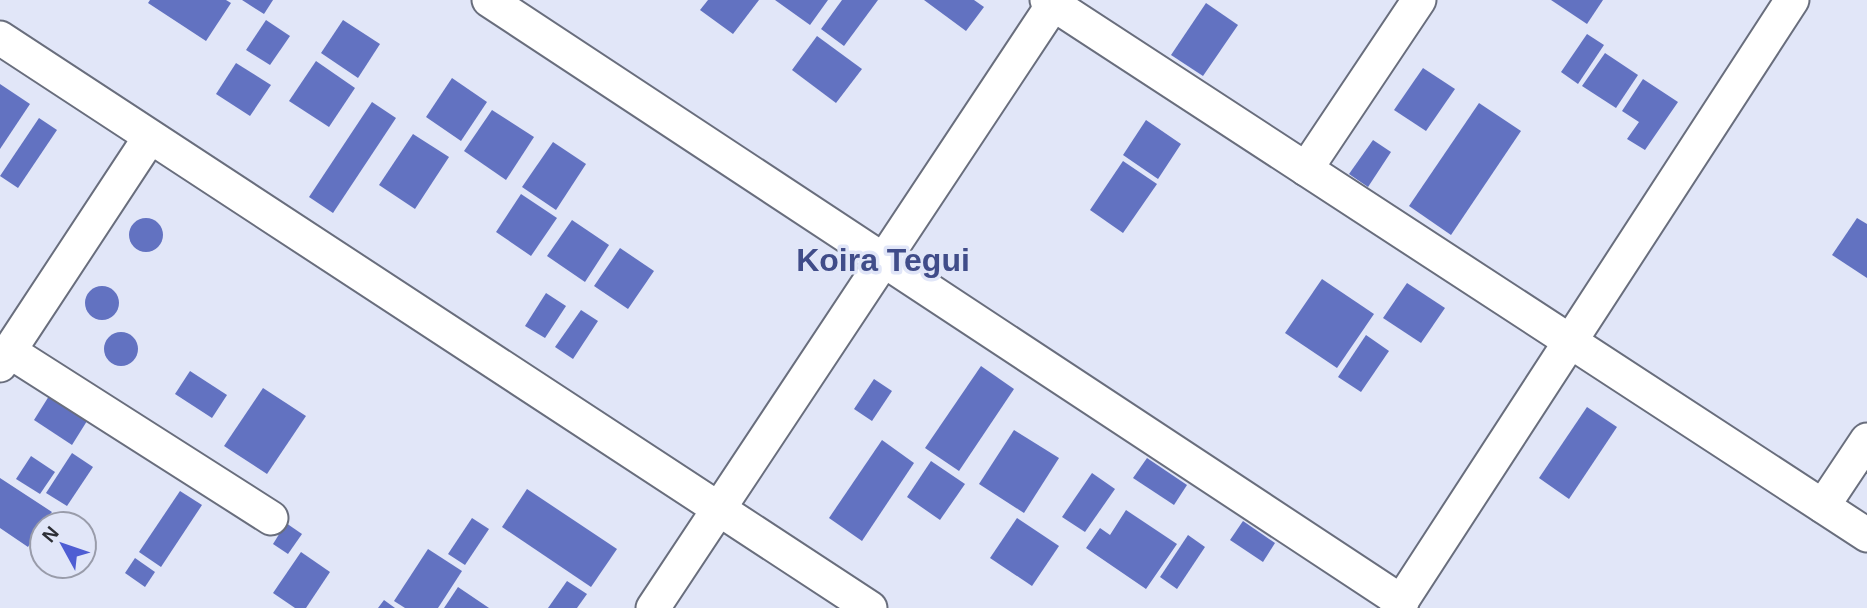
<svg xmlns="http://www.w3.org/2000/svg" width="1867" height="608" viewBox="0 0 1867 608" font-family="Arial,sans-serif">
	<style>
		.building { fill: #6272c1 }
		.lines { fill: none; stroke-linecap: round; stroke-linejoin: round }
		.street-casing { stroke: #696e7d; stroke-width: 37 }
		.street { stroke: #fff; stroke-width: 33 }
		.labels { text-anchor: middle; stroke-width: 7; stroke-linejoin: round; paint-order: stroke }
		.district-label { font-size: 32px; font-weight: bold; fill: #404c89; stroke: #e1e6f8 }
	</style>
	<rect width="100%" height="100%" fill="#e1e6f8"/>
	<g class="building">
		<path d="M150,0H226L231,3L206,41L148,3Z"/>
		<path d="M242,0H273L264,14Z"/>
		<path d="M708,0H759L733,34L700,10Z"/>
		<path d="M775,0H828L810,25Z"/>
		<path d="M842,0H878L844,46L821,29Z"/>
		<path d="M924,0H974L984,7L966,31Z"/>
		<path d="M1551,0H1603L1587,24Z"/>
		<path d="M1206,3L1238,25L1203,76L1171,55Z"/>
		<path d="M266,20L290,36L270,65L246,50Z"/>
		<path d="M343,20L380,44L358,78L321,53Z"/>
		<path d="M1587,34L1604,45L1578,84L1561,72Z"/>
		<path d="M817,36L862,69L836,103L792,70Z"/>
		<path d="M1605,53L1638,75L1616,108L1582,86Z"/>
		<path d="M316,61L355,88L329,127L289,101Z"/>
		<path d="M236,63L271,85L250,116L216,94Z"/>
		<path d="M1423,68L1455,89L1426,131L1394,110Z"/>
		<path d="M452,78L487,102L461,141L426,117Z"/>
		<path d="M1643,79L1678,102L1645,150L1627,139L1639,122L1622,111Z"/>
		<path d="M0,84L30,104L0,149Z"/>
		<path d="M372,102L396,118L333,213L309,197Z"/>
		<path d="M1479,103L1521,131L1451,235L1409,206Z"/>
		<path d="M492,110L534,137L506,180L464,151Z"/>
		<path d="M39,118L57,130L18,188L0,176Z"/>
		<path d="M1146,120L1181,144L1158,179L1123,155Z"/>
		<path d="M413,134L449,157L415,209L379,185Z"/>
		<path d="M1373,140L1391,152L1368,187L1349,174Z"/>
		<path d="M553,142L586,164L556,210L522,187Z"/>
		<path d="M1123,161L1157,184L1123,233L1090,210Z"/>
		<path d="M521,194L557,218L531,256L496,232Z"/>
		<circle cx="146" cy="235" r="17"/>
		<path d="M1857,218L1867,224V278L1832,255Z"/>
		<path d="M572,220L609,245L585,282L547,256Z"/>
		<path d="M620,248L654,271L628,309L594,286Z"/>
		<path d="M1322,279L1374,314L1337,368L1285,333Z"/>
		<path d="M1407,283L1445,308L1421,343L1383,318Z"/>
		<circle cx="102" cy="303" r="17"/>
		<path d="M546,293L566,306L545,338L525,326Z"/>
		<path d="M581,310L598,321L573,359L555,347Z"/>
		<circle cx="121" cy="349" r="17"/>
		<path d="M1366,335L1389,351L1361,392L1338,377Z"/>
		<path d="M981,366L1014,389L959,471L925,448Z"/>
		<path d="M190,371L227,395L212,418L175,394Z"/>
		<path d="M874,379L892,391L872,421L854,409Z"/>
		<path d="M263,388L306,416L267,474L224,446Z"/>
		<path d="M49,396L87,421L72,445L34,420Z"/>
		<path d="M1587,407L1617,427L1569,499L1539,478Z"/>
		<path d="M1014,430L1059,458L1024,513L979,484Z"/>
		<path d="M882,440L914,463L862,541L829,518Z"/>
		<path d="M72,453L93,467L67,506L46,493Z"/>
		<path d="M31,456L55,472L40,494L16,479Z"/>
		<path d="M1147,458L1187,485L1174,505L1133,478Z"/>
		<path d="M931,461L965,484L940,520L907,497Z"/>
		<path d="M1092,473L1115,489L1085,532L1062,517Z"/>
		<path d="M0,478L52,512L42,524L28,547L0,528Z"/>
		<path d="M527,489L617,549L591,587L502,527Z"/>
		<path d="M180,491L202,505L161,567L139,552Z"/>
		<path d="M1126,510L1177,544L1146,589L1086,548L1100,528L1110,535Z"/>
		<path d="M59,515L72,524H53Z"/>
		<path d="M472,518L489,529L465,565L448,554Z"/>
		<path d="M1017,518L1059,546L1032,586L990,558Z"/>
		<path d="M1243,521L1275,543L1263,562L1230,540Z"/>
		<path d="M286,523L302,534L288,554L273,544Z"/>
		<path d="M1188,535L1205,547L1177,589L1160,577Z"/>
		<path d="M428,549L462,571L438,608H405L394,601Z"/>
		<path d="M301,552L330,572L306,608H295L273,593Z"/>
		<path d="M135,558L155,572L145,587L125,573Z"/>
		<path d="M567,581L587,594L577,608H548Z"/>
		<path d="M458,587L489,608H444Z"/>
		<path d="M384,600L395,608H378Z"/>
	</g>
	<g class="lines">
		<g class="street-casing">
			<g id="street">
				<path d="M489,0L1402,602"/>
				<path d="M1047,0L1867,535"/>
				<path d="M0,38L870,608"/>
				<path d="M1306,169L1419,0"/>
				<path d="M9,351L271,518"/>
				<path d="M0,365L150,137"/>
				<path d="M1823,506L1867,440"/>
				<path d="M653,608L1056,0"/>
				<path d="M1397,608L1792,0"/>
			</g>
		</g>
		<use href="#street" class="street"/>
	</g>
	<g class="labels">
		<g class="district-label">
			<text x="883" y="271">Koira Tegui</text>
		</g>
	</g>
	<g transform="translate(63 545) rotate(310)"><circle r="33" fill="#e1e6f8" stroke="#999caa" stroke-width="2"/>
	<path d="M0-5L12 26L0 18L-12 26Z" fill="#4e5dd3"/>
	<text y="-10" font-size="19" font-weight="bold" text-anchor="middle" fill="#2c2e35">N</text>
	</g>
</svg>
